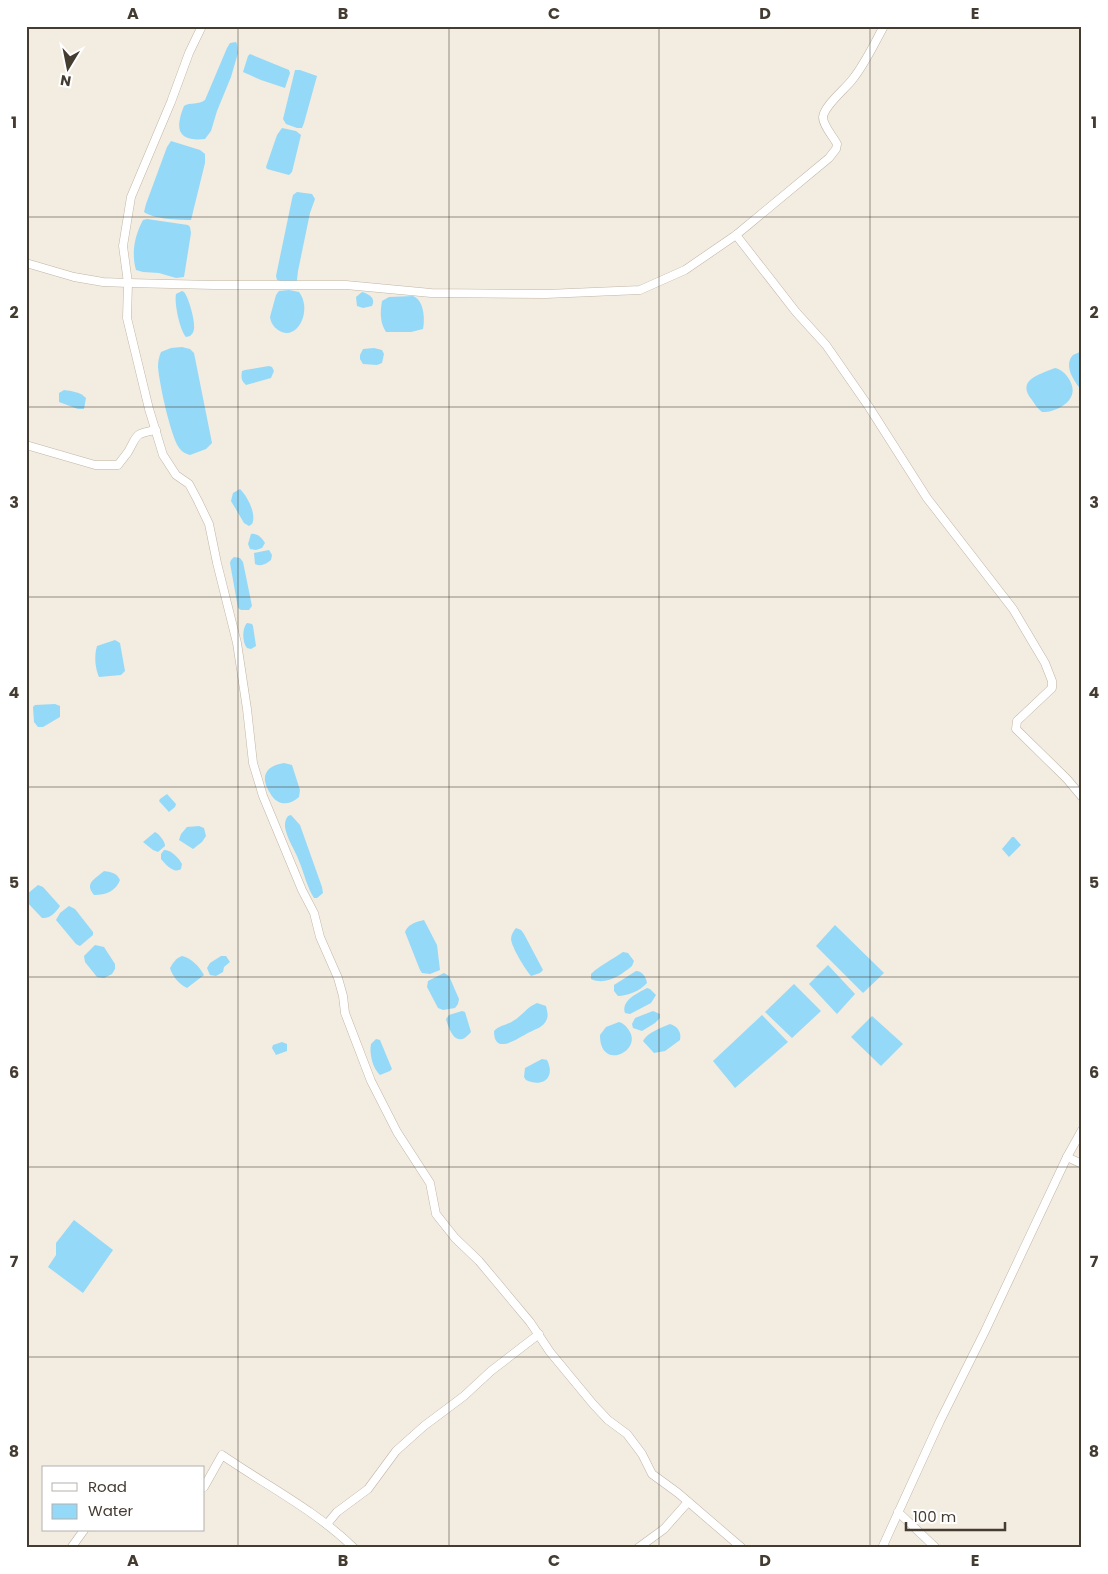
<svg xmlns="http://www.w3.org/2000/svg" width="1108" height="1574" viewBox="0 0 1108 1574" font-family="Poppins,sans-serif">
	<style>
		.water { fill: #94d9f8 }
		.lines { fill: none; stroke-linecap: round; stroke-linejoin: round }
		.street-casing { stroke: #c1b5a6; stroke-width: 9 }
		.street { stroke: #fff; stroke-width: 8 }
		.grid { fill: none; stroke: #443b31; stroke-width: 1; stroke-opacity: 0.55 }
		.neatline { fill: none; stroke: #443b31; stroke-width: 2 }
		.grid-label { font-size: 16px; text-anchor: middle; font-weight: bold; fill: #443b31 }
	</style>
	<rect width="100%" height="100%" fill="#f3ece1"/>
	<g class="water">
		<path d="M236,42L237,44L238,53L231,77L217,111L211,131L205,139C177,142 175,128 184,106C190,102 199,105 205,100L227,48L230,43Z"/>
		<path d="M250,54L289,70L290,73L285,88L261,80L243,72L248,56Z"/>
		<path d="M295,70H300L317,76L304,123L302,128H297L286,124L283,119Z"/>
		<path d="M282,128L296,131L301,135L292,172L289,175L267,169L266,167L277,135Z"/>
		<path d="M171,141L200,150L205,154V163L191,220C179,220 153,219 144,212L146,204L167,147Z"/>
		<path d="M297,192L312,194L315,199L310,213L298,271L297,280L296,283H287L277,280L276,276L292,199L293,195Z"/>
		<path d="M147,219L188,225L190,227L191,233L184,277L176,278L159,273L143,272L136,270C131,252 135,235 143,220Z"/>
		<path d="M289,290L299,292C313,310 297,343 278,330C273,326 271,323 270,317L276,295L279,291Z"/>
		<path d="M182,291L184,292C189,298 195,321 194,329C193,333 193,333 190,336L186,337C180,331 174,303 176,294Z"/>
		<path d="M362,292C369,294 376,298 372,306L363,308L357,306L356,297Z"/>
		<path d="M413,296C424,300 425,319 423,329L411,332H386C380,323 380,312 382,301L389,297Z"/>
		<path d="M182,347L190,349L194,353L212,443L206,449L190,455C186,454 182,452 180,449C171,439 159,382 158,367C158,361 159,357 161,352L171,348Z"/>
		<path d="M374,348L382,350L384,354L382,363L377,365L363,364L360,359V355L363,349Z"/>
		<path d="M1082,351V391C1074,381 1063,366 1073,355Z"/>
		<path d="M269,366L272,367L274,371L271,378L246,385C241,381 241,377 242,371L245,370Z"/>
		<path d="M1055,368C1066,370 1077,387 1071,397C1067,406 1051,413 1042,412C1038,409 1035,405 1032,400C1016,380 1038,375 1055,368Z"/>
		<path d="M64,390C72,391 80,392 86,398L84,409H78L59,402V393Z"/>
		<path d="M240,489C247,496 257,514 252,524L249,526L244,523L231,501L233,493Z"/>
		<path d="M251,534C258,533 262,538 265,543L262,548L256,550L250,549L248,544Z"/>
		<path d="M269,550L272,555L271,560C266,564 261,567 255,564L254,553Z"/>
		<path d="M234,557L240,558L243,562L252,606L249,610H241L238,608L230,563L231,560Z"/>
		<path d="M247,623L252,624L253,626L256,646L251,649L247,648C242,642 242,628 247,623Z"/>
		<path d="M115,640L120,643L125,671L121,675L99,677C95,668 94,656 97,646Z"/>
		<path d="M55,704L60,706V717L43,727H38L34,722L33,707L35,705Z"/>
		<path d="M284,763L292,765L300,790L299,797C289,806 277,806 270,793C260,777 265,766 284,763Z"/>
		<path d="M167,794L176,804L175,807L169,812L159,801L160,799Z"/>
		<path d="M291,815L300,825L322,887L323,893L317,898H314C307,887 304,873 299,861C295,850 287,839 285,827C285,823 285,820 288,816Z"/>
		<path d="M199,826L204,828L206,836L202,842L193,849L179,840L181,834L187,827Z"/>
		<path d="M155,832C159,834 165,841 165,846L158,852L153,850L143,842Z"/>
		<path d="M1014,837L1021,845L1009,857L1002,849L1012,837Z"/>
		<path d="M164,850C171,850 179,858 182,864L181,869C174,874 166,865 161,859V854Z"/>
		<path d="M104,871C111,872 117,873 120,880C116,891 106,895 94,895C84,883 95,879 104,871Z"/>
		<path d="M38,885L43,887L60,906C56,912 50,919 42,918L26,901V895Z"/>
		<path d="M69,906L75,909L93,932V935L80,946L76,944L56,920L60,913Z"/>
		<path d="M424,920L437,945L440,970L430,974L422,973L420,970L405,932C408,924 416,922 424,920Z"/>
		<path d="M835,925L884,973L863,993L816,946Z"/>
		<path d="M516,928L521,930L524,934L543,970L540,973L531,976C525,969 512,948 511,939C511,935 513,932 516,928Z"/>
		<path d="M95,945L104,947L115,964V969L112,974L104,978L97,977L85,962L84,956Z"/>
		<path d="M623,952L628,953L634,961L632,966C621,975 606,986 591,979V974C600,965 612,960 623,952Z"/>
		<path d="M182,956C191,958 199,966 204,975L187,988C180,985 172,976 170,968C173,963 176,958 182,956Z"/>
		<path d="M221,956H226L230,962L224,967L223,972L216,976L210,975L207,968L210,963Z"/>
		<path d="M828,965L855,994L837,1014L809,984Z"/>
		<path d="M636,971C642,971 646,977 647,983C640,991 627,996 618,996L614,991V985Z"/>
		<path d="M444,973L449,976L459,999L458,1004L455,1008L443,1010L438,1008L427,987L428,981Z"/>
		<path d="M794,984L821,1011L792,1038L765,1012Z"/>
		<path d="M647,988L650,989L656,995L651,1003L630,1014L625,1013C621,1000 638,993 647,988Z"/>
		<path d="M537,1003L546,1006C547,1011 549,1016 546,1021C543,1027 536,1029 530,1032C519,1037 494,1057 494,1031C499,1025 507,1025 513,1021C522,1016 527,1007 537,1003Z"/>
		<path d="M462,1011L465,1012L471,1032C457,1049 450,1033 446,1019L449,1015Z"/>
		<path d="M653,1011L660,1014V1018L655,1023L642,1031L633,1028L632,1024L635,1018Z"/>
		<path d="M762,1015L788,1042L735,1088L713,1061Z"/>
		<path d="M872,1016L903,1044L881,1066L851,1037Z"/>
		<path d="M619,1022C623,1023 625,1025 628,1029C645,1050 600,1073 600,1035L606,1027Z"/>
		<path d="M670,1024C677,1026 682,1032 680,1040L665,1051L654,1053L643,1041C648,1032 661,1028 670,1024Z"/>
		<path d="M376,1039L380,1040L392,1069L390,1071L380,1075C373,1069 369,1054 371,1044Z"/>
		<path d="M282,1042L287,1044V1051L276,1055L272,1048L273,1045Z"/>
		<path d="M542,1059L547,1060C556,1078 542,1088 526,1080L524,1077L525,1068Z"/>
		<path d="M74,1220L113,1250L83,1293L48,1267L56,1255V1243Z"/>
	</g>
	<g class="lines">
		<g class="street-casing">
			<g id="street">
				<path d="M202,26L189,53L171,102L131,197L123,246L128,283L127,318L149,409L163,455L176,475L189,484L198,501L209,524L217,563L237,643L247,709L253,763L263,796L302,890L314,913L320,937L338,978L343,996L345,1013L371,1081L397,1132L430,1183L436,1214L455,1238L479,1261L530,1322L550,1352L593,1404L608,1420L627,1434L642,1454L652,1474L678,1493L742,1548"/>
				<path d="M736,235L796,312L826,345L869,407L927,498L1013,609L1045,663L1052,681V688L1017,721L1016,729L1067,779L1082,797"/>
				<path d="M26,263L74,277L103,282L128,283L214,285H346L431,293L546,294L640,290L685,270L736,235L829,158L836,149L837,144C833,136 823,126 823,117C824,106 845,89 852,80C865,64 874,44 884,26"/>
				<path d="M26,445L95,465H118C121,461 125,456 128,452C138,435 133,434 156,430"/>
				<path d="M1067,1157L1082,1164"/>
				<path d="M204,1487L222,1455C267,1486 315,1510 354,1548"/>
				<path d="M898,1512L936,1548"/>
				<path d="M327,1524L337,1512L368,1489L396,1451L424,1426L464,1396L491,1371L539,1334"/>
				<path d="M71,1548L84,1530"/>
				<path d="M638,1548L664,1529L688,1502"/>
				<path d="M882,1548L940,1421L985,1331L1067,1157L1082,1130"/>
			</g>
		</g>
		<use href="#street" class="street"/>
	</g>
	<path class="grid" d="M238,26V1548M449,26V1548M659,26V1548M870,26V1548M26,217H1082M26,407H1082M26,597H1082M26,787H1082M26,977H1082M26,1167H1082M26,1357H1082"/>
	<rect width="1108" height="1574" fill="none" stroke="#ffffff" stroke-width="55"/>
	<rect x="42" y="1466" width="162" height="65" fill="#ffffff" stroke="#b4b1ad"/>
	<rect x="52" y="1483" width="25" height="8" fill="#ffffff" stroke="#b4b1ad"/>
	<text x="88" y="1492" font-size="15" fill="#443b31">Road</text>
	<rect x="52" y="1504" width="25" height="15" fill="#94d9f8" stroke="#b4b1ad"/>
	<text x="88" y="1516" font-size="15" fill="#443b31">Water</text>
	<g transform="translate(68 68) rotate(190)" stroke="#ffffff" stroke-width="4" paint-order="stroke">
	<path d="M0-4L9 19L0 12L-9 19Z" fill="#443b31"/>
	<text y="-8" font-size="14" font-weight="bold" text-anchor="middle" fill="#443b31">N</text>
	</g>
	<path d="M906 1522v8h99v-8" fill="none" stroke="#443b31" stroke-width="2.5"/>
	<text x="913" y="1522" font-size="15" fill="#443b31" stroke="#ffffff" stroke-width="4" paint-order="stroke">100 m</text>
	<rect x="28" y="28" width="1052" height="1518" class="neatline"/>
	<g class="grid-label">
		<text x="133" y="19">A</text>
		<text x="343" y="19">B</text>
		<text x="554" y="19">C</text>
		<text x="765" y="19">D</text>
		<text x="975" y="19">E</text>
		<text x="14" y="128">1</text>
		<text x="1094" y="128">1</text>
		<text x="14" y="318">2</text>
		<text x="1094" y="318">2</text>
		<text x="14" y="508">3</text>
		<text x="1094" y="508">3</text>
		<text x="14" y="698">4</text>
		<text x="1094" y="698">4</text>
		<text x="14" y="888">5</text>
		<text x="1094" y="888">5</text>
		<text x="14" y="1078">6</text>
		<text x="1094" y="1078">6</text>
		<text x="14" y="1267">7</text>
		<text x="1094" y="1267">7</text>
		<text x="14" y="1457">8</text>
		<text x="1094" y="1457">8</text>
		<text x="133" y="1566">A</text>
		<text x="343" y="1566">B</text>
		<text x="554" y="1566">C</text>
		<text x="765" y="1566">D</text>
		<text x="975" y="1566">E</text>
	</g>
</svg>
